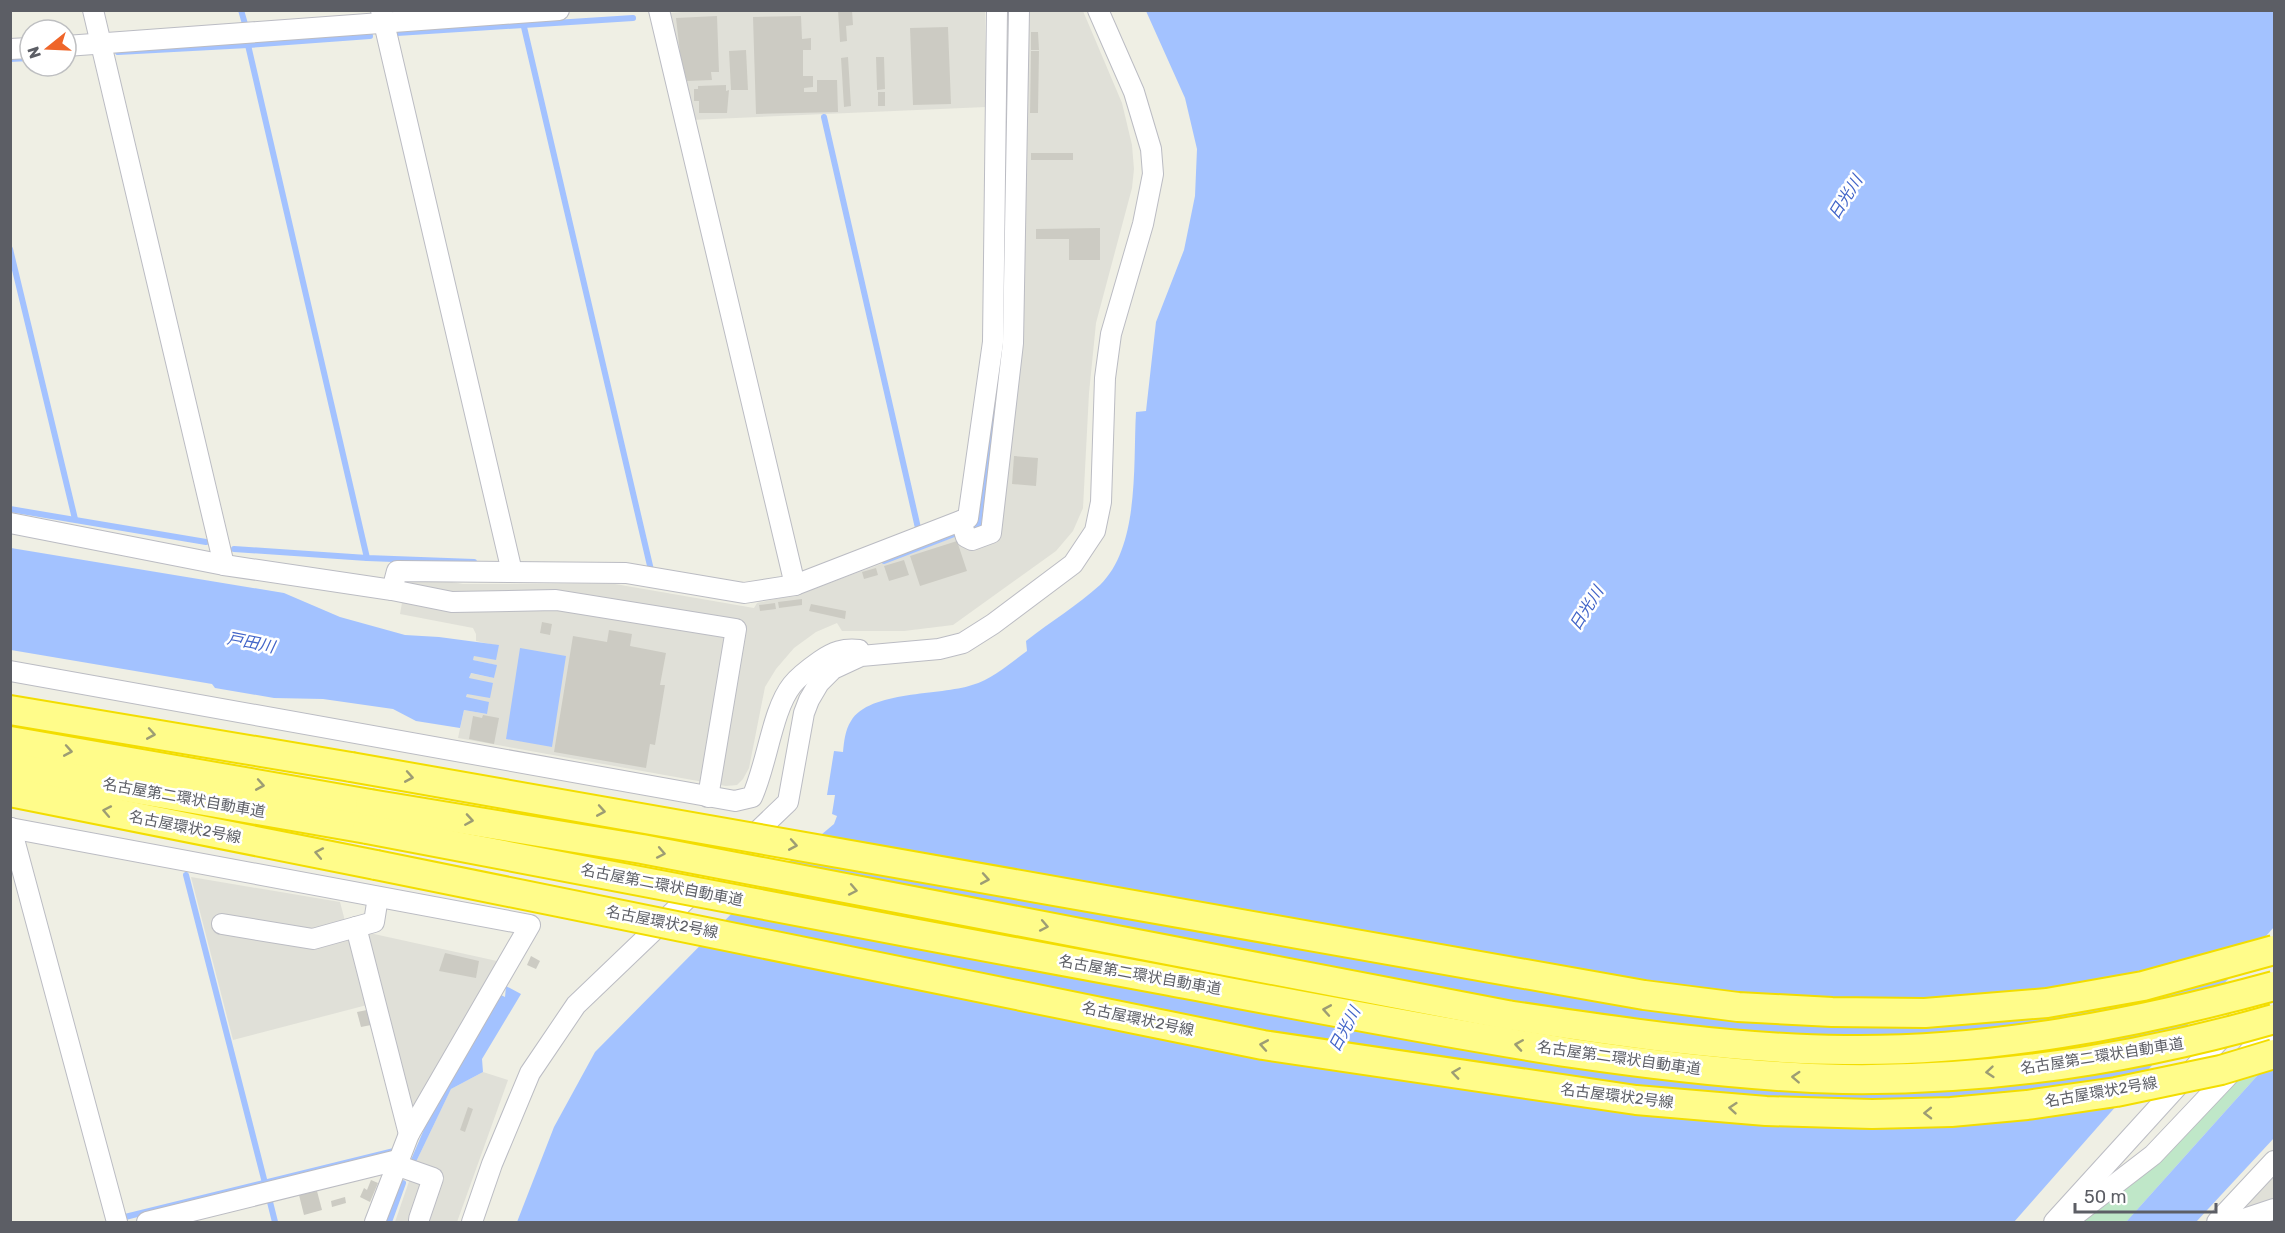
<svg xmlns="http://www.w3.org/2000/svg" width="2285" height="1233" viewBox="0 0 2285 1233" font-family="Rubik,'Noto Sans JP',sans-serif">
	<style>
		.industrial { fill: #e0e0d8 }
		.green { fill: #bfe7c8 }
		.water { fill: #a3c2ff }
		.lines { fill: none; stroke-linecap: round; stroke-linejoin: round }
		.stream { stroke: #a3c2ff; stroke-width: 6 }
		.building { fill: #cccbc3 }
		.minor-casing { stroke: #bbbcc3; stroke-width: 22 }
		.highway-casing { stroke: #f2dd00; stroke-width: 32 }
		.minor { stroke: #fff; stroke-width: 20 }
		.highway { stroke: #fffc8a; stroke-width: 28 }
		.highway-bridge-casing { stroke: #f2dd00; stroke-width: 32; stroke-linecap: butt }
		.highway-bridge { stroke: #fffc8a; stroke-width: 28 }
		.oneway { stroke: #9d9d74 }
		.labels { text-anchor: middle; stroke-width: 5; stroke-linejoin: round; paint-order: stroke }
		.street-label { font-size: 15px; fill: #5c5e65; stroke: #fff }
		.water-label { font-size: 16px; font-style: italic; fill: #4164c8; stroke: #fff }
	</style>
	<rect width="100%" height="100%" fill="#efefe4"/>
	<g class="industrial">
		<path d="M708,10L985,11L986,107L691,120L669,13Z"/>
		<path d="M1008,11H1083L1122,103L1132,145L1134,169L1132,188L1096,323L1089,393L1083,508L1073,531L1056,551L953,625L904,631H842L837,623L816,632L794,648L776,669L765,687L749,768L743,779L737,785L726,786L458,738L464,710L487,714L466,698L467,694L493,684L469,679L470,673L494,678L496,665L473,660L474,656L499,646L476,641V634L473,628L400,614L407,574L463,584H615L754,608L757,603L802,593L979,528L1004,343Z"/>
		<path d="M191,877L340,902L367,1005L233,1040Z"/>
		<path d="M365,932L497,961L411,1113Z"/>
		<path d="M483,1072L508,1080L457,1222H395L415,1164L451,1089Z"/>
		<path d="M2274,1170V1202L2245,1208L2243,1204Z"/>
	</g>
	<path class="green" d="M2274,1033V1057L2126,1222H2078Z"/>
	<g class="water">
		<path d="M1146,11H2274V927L2014,1222H517L554,1127L595,1052L752,893L834,824L837,816L832,814L835,795H827L834,751L843,752C844,742 845,730 851,721C870,690 940,696 972,685C993,679 1010,663 1027,651L1026,641C1050,622 1078,605 1100,585C1140,546 1133,464 1136,412L1146,411L1156,322L1184,250L1195,196L1197,149L1185,98Z"/>
		<path d="M11,548L284,593L340,617L405,635L439,637L499,645L496,660L474,656L473,660L497,665L494,678L471,673L469,678L493,683L490,698L467,694L466,697L489,702L487,714L464,710L460,728L416,721L393,709L323,699L274,698L215,688L212,684L11,650Z"/>
		<path d="M520,648L566,656L552,747L506,739Z"/>
		<path d="M506,986L521,994L482,1059L483,1072L451,1089L415,1164L410,1162L440,1092L501,995L505,997Z"/>
		<path d="M2274,1057V1138L2196,1222H2126Z"/>
	</g>
	<g class="lines">
		<g class="stream">
			<path d="M241,10L245,24"/>
			<path d="M524,27L651,570"/>
			<path d="M397,33L633,18"/>
			<path d="M248,45L367,558"/>
			<path d="M118,52L248,45L370,36"/>
			<path d="M10,59L29,58"/>
			<path d="M824,117L918,528"/>
			<path d="M10,249L75,519"/>
			<path d="M10,509L206,542"/>
			<path d="M972,528L978,526L994,407"/>
			<path d="M234,549L367,558L474,562"/>
			<path d="M884,561L957,533"/>
			<path d="M186,875L265,1183"/>
			<path d="M270,1202L275,1222"/>
			<path d="M125,1217L394,1151"/>
			<path d="M389,1222L403,1183"/>
		</g>
	</g>
	<g class="building">
		<path d="M838,10H852L853,25L846,26L847,41L840,42Z"/>
		<path d="M717,16L719,72H711L712,80L687,81L681,62L676,18Z"/>
		<path d="M801,16L802,39L811,38V50H803V76H813V87L804,88V92H817V80H837L838,112L756,114L753,17Z"/>
		<path d="M948,27L951,104L913,105L910,28Z"/>
		<path d="M1031,32H1038L1039,50H1031Z"/>
		<path d="M746,50L748,90H731L729,51Z"/>
		<path d="M1031,51H1039L1038,113H1030Z"/>
		<path d="M848,57L851,106L844,107L841,58Z"/>
		<path d="M876,57H884L885,89L877,90Z"/>
		<path d="M726,85V91L729,90L727,113H699V101H694V89H698V86Z"/>
		<rect x="878" y="92" width="7" height="14"/>
		<rect x="1031" y="153" width="42" height="7"/>
		<path d="M1100,228V260H1069V239H1036V229Z"/>
		<path d="M1014,456L1038,458L1036,486L1012,484Z"/>
		<path d="M957,541L967,571L920,586L910,556Z"/>
		<path d="M904,560L909,575L889,581L884,566Z"/>
		<path d="M876,568L878,575L864,579L862,572Z"/>
		<path d="M802,599V605L779,608L778,602Z"/>
		<path d="M775,603L776,609L760,611L759,605Z"/>
		<path d="M811,604L846,611L845,619L809,611Z"/>
		<path d="M542,622L552,624L550,635L540,633Z"/>
		<path d="M609,630L632,634L630,646L666,653L660,685H665L655,745L650,744L646,768L554,752L573,636L607,642Z"/>
		<path d="M483,715L499,718L494,744L469,739L473,716L482,718Z"/>
		<path d="M445,953L479,961L476,978L439,971Z"/>
		<path d="M531,956L540,961L536,969L527,965Z"/>
		<path d="M367,1010L371,1025L361,1027L357,1012Z"/>
		<path d="M468,1107L473,1109L465,1132L460,1130Z"/>
		<path d="M371,1180L378,1183L370,1202L360,1197L364,1188L367,1190Z"/>
		<path d="M317,1191L322,1210L304,1215L299,1195Z"/>
		<path d="M345,1197L346,1203L332,1207L331,1201Z"/>
	</g>
	<g class="lines">
		<g class="minor-casing">
			<g id="minor">
				<path d="M93,10L224,565"/>
				<path d="M381,10L512,572"/>
				<path d="M659,10L795,585L968,518L993,342L997,10"/>
				<path d="M66,46L559,10"/>
				<path d="M10,49L30,48"/>
				<path d="M961,521L966,537L972,540L991,533L1013,343L1019,10"/>
				<path d="M10,523L224,565L392,590L397,571L626,573L744,593L795,585"/>
				<path d="M392,590L452,602L556,600L736,629L708,797"/>
				<path d="M10,671L735,801L752,797C767,765 772,710 792,685C800,675 810,668 820,661C833,652 844,648 859,650"/>
				<path d="M10,828L530,925L409,1134L375,1222"/>
				<path d="M11,828L117,1222"/>
				<path d="M378,897L374,922L356,927L409,1134"/>
				<path d="M222,924L313,939L356,927"/>
				<path d="M396,1165L433,1178L419,1219"/>
				<path d="M147,1222L398,1160"/>
				<path d="M472,1222L492,1164L530,1073L576,1005L788,802L804,713L809,700L819,683L833,669L861,656L939,649L963,643L993,624L1073,564L1095,531L1101,502L1105,378L1111,334L1143,224L1153,174L1151,149L1134,92L1098,10"/>
				<path d="M2054,1222L2266,989"/>
				<path d="M2066,1222L2153,1155L2226,1078L2274,1024"/>
				<path d="M2217,1222L2274,1161"/>
				<path d="M2235,1222L2274,1209"/>
			</g>
		</g>
		<g class="highway-casing">
			<g id="highway">
				<path d="M10,710L351,767"/>
				<path d="M10,741L370,804"/>
				<path d="M10,767L367,829"/>
				<path d="M10,792L376,865"/>
			</g>
		</g>
		<use href="#minor" class="minor"/>
		<use href="#highway" class="highway"/>
		<g class="highway-bridge-casing">
			<g id="highway-bridge">
				<path d="M351,767L1644,995L1738,1007L1832,1012L1925,1013L2047,1003L2143,986L2274,950"/>
				<path d="M370,804L642,849L1507,1015C1620,1032 1732,1049 1845,1050C1990,1052 2135,1024 2274,986"/>
				<path d="M367,829C634,880 902,932 1170,981C1303,1006 1437,1032 1572,1053C1661,1066 1752,1077 1843,1079C1988,1081 2135,1059 2274,1019"/>
				<path d="M376,865L1263,1045L1636,1100L1766,1111L1872,1114L1951,1112L2027,1105L2116,1092L2221,1070L2274,1054"/>
			</g>
		</g>
		<use href="#highway-bridge" class="highway-bridge"/>
	</g>
	<defs><path id="oneway-chevron" d="M-2-3.5L2.5 0L-2 3.5" fill="none" stroke-width="1.6" stroke-linecap="round" stroke-linejoin="round" transform="scale(1.5)"/></defs>
	<g class="oneway">
		<use href="#oneway-chevron" transform="translate(151 734) rotate(10)"/>
		<use href="#oneway-chevron" transform="translate(68 751) rotate(10)"/>
		<use href="#oneway-chevron" transform="translate(409 777) rotate(10)"/>
		<use href="#oneway-chevron" transform="translate(260 785) rotate(10)"/>
		<use href="#oneway-chevron" transform="translate(107 811) rotate(-169)"/>
		<use href="#oneway-chevron" transform="translate(601 811) rotate(10)"/>
		<use href="#oneway-chevron" transform="translate(469 820) rotate(9)"/>
		<use href="#oneway-chevron" transform="translate(793 845) rotate(10)"/>
		<use href="#oneway-chevron" transform="translate(319 853) rotate(-169)"/>
		<use href="#oneway-chevron" transform="translate(661 853) rotate(11)"/>
		<use href="#oneway-chevron" transform="translate(985 879) rotate(10)"/>
		<use href="#oneway-chevron" transform="translate(853 890) rotate(11)"/>
		<use href="#oneway-chevron" transform="translate(1044 926) rotate(11)"/>
		<use href="#oneway-chevron" transform="translate(1327 1010) rotate(-170)"/>
		<use href="#oneway-chevron" transform="translate(1264 1045) rotate(-170)"/>
		<use href="#oneway-chevron" transform="translate(1519 1045) rotate(-171)"/>
		<use href="#oneway-chevron" transform="translate(1990 1072) rotate(175)"/>
		<use href="#oneway-chevron" transform="translate(1456 1073) rotate(-172)"/>
		<use href="#oneway-chevron" transform="translate(1796 1077) rotate(-177)"/>
		<use href="#oneway-chevron" transform="translate(1733 1108) rotate(-175)"/>
		<use href="#oneway-chevron" transform="translate(1928 1113) rotate(179)"/>
	</g>
	<g class="labels">
		<g class="street-label">
			<text transform="translate(184 798) rotate(10)" y="5">名古屋第二環状自動車道</text>
			<text transform="translate(185 827) rotate(11)" y="5">名古屋環状2号線</text>
			<text transform="translate(662 885) rotate(11)" y="5">名古屋第二環状自動車道</text>
			<text transform="translate(662 922) rotate(11)" y="5">名古屋環状2号線</text>
			<text transform="translate(1140 975) rotate(10)" y="5">名古屋第二環状自動車道</text>
			<text transform="translate(1138 1019) rotate(12)" y="5">名古屋環状2号線</text>
			<text transform="translate(2102 1056) rotate(-9)" y="5">名古屋第二環状自動車道</text>
			<text transform="translate(1619 1058) rotate(8)" y="5">名古屋第二環状自動車道</text>
			<text transform="translate(2101 1092) rotate(-10)" y="5">名古屋環状2号線</text>
			<text transform="translate(1617 1096) rotate(7)" y="5">名古屋環状2号線</text>
		</g>
		<g class="water-label">
			<text transform="translate(1845 197) rotate(-58)" y="6">日光川</text>
			<text transform="translate(1586 608) rotate(-58)" y="6">日光川</text>
			<text transform="translate(251 642) rotate(11)" y="6">戸田川</text>
			<text transform="translate(1344 1029) rotate(-62)" y="6">日光川</text>
		</g>
	</g>
	<rect width="2285" height="1233" fill="none" stroke="#5c5e65" stroke-width="24"/>
	<g transform="translate(48 48) rotate(252)"><circle r="28" fill="#ffffff" stroke="#bebfc1" stroke-width="1.5"/>
	<path d="M0-4.5L10 22L0 15L-10 22Z" fill="#ef6529"/>
	<text y="-9" font-size="16" font-weight="bold" text-anchor="middle" fill="#5c5e65">N</text>
	</g>
	<path d="M2075 1203v9h141v-9" fill="none" stroke="#5c5e65" stroke-width="3"/>
	<text x="2084" y="1203" font-size="18" fill="#5c5e65" stroke="#ffffff" stroke-width="4.5" paint-order="stroke">50 m</text>
</svg>
